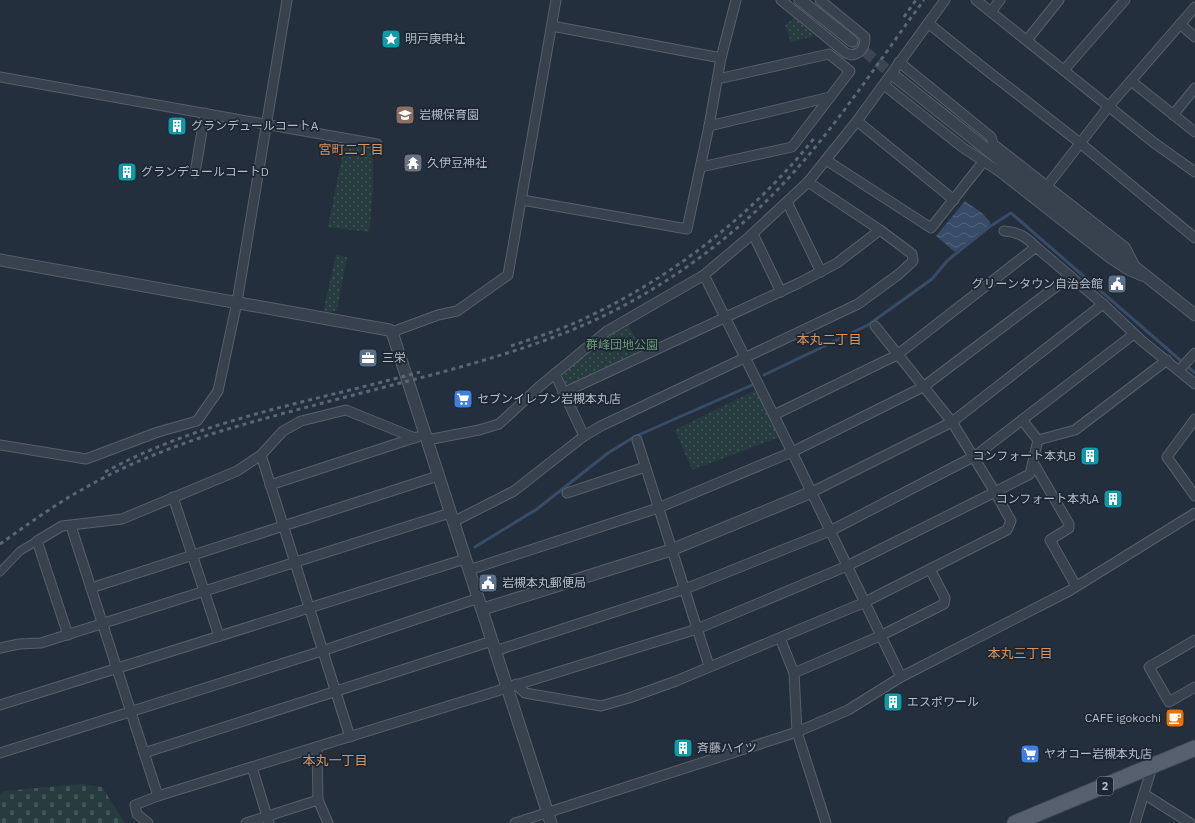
<svg xmlns="http://www.w3.org/2000/svg" width="1195" height="823" viewBox="0 0 1195 823" font-family="'IBM Plex Sans','Noto Sans JP',sans-serif">
	<style>
		.cemetery { fill: url(#cemetery-stones) }
		.park { fill: url(#park-dots) }
		.water { fill: url(#water-waves) }
		.lines { fill: none; stroke-linecap: round; stroke-linejoin: round }
		.stream { stroke: #394c67; stroke-width: 3 }
		.tertiary-tunnel { stroke: #3a4453; stroke-width: 11; stroke-dasharray: 11 5.5; stroke-linecap: butt }
		.pedestrian-casing { stroke: #565f6c; stroke-width: 9 }
		.minor-casing { stroke: #565f6c; stroke-width: 11 }
		.tertiary-casing { stroke: #565f6c; stroke-width: 13 }
		.primary-casing { stroke: #414a57; stroke-width: 17 }
		.pedestrian { stroke: #38414e; stroke-width: 7 }
		.minor { stroke: #38414e; stroke-width: 9 }
		.tertiary { stroke: #38414e; stroke-width: 11 }
		.primary { stroke: #56606e; stroke-width: 15 }
		.rail { stroke: #5a6575; stroke-width: 3; stroke-dasharray: 4 4; stroke-linecap: butt }
		.labels { text-anchor: middle; stroke-width: 3.5; stroke-linejoin: round; paint-order: stroke }
		.shield { fill: #1d2633; stroke: #878f9c; stroke-width: 1 }
		.shield-label { font-size: 11px; font-weight: bold; fill: #b4bcc9 }
		.poi-label { font-size: 12px; fill: #b4bcc9; stroke: #1d2633; text-anchor: start }
		.park-label { font-size: 12px; fill: #6b9a76; stroke: #1d2633 }
		.neighbourhood-label { font-size: 13px; fill: #d59563; stroke: #1d2633 }
	</style>
	<defs>
		<pattern id="cemetery-stones" width="16" height="16" patternUnits="userSpaceOnUse"><rect width="16" height="16" fill="#263c3f"/><path d="M2 7V4a2 2 0 0 1 4 0v3zM10 15v-3a2 2 0 0 1 4 0v3z" fill="#435659"/></pattern>
		<pattern id="park-dots" width="8" height="8" patternUnits="userSpaceOnUse"><rect width="8" height="8" fill="#263c3f"/><path d="M2 2h.1M6 6h.1" fill="none" stroke="#435659" stroke-width="1.8" stroke-linecap="round"/></pattern>
		<pattern id="water-waves" width="16" height="10" patternUnits="userSpaceOnUse"><rect width="16" height="10" fill="#394c67"/><path d="M0 5q4-4 8 0t8 0" fill="none" stroke="#53647b"/></pattern>
	</defs>
	<rect width="100%" height="100%" fill="#242f3e"/>
	<path class="cemetery" d="M81,784L102,787L125,823H0V794L4,791Z"/>
	<g class="park">
		<path d="M794,18L815,36L791,42L785,25Z"/>
		<path d="M345,142L373,146V190L369,232L328,227Z"/>
		<path d="M336,255L347,257L337,310L330,313H323Z"/>
		<path d="M628,324L641,351L567,387L561,375L604,338Z"/>
		<path d="M756,390L779,437L692,470L675,430Z"/>
	</g>
	<path class="water" d="M965,201L982,213L990,222V225L955,252L936,236Z"/>
	<g class="lines">
		<g class="stream">
			<path d="M764,375L868,325L932,279L948,260L989,227L1011,213L1195,373"/>
			<path d="M475,547L537,509L608,453L634,437L752,385"/>
		</g>
		<path class="tertiary-tunnel" d="M852,41L897,78"/>
		<g class="pedestrian-casing">
			<path id="pedestrian" d="M0,572L20,551L37,541"/>
		</g>
		<g class="minor-casing">
			<g id="minor">
				<path d="M781,0L846,53L852,55C862,53 865,47 865,37L820,0"/>
				<path d="M976,0L1153,142L1195,172"/>
				<path d="M991,12L1000,0"/>
				<path d="M928,23L980,65L1080,143L1195,238"/>
				<path d="M1180,24L1195,37"/>
				<path d="M552,26L721,58"/>
				<path d="M1027,40L1059,0"/>
				<path d="M899,62L991,137L993,144L1125,247L1136,268"/>
				<path d="M1064,70L1125,0"/>
				<path d="M0,77L377,144"/>
				<path d="M1131,81L1195,132"/>
				<path d="M884,85L962,147L1000,172L1111,259L1128,270L1142,276"/>
				<path d="M1173,115L1195,88"/>
				<path d="M857,121L954,200"/>
				<path d="M709,126L830,97"/>
				<path d="M826,160L931,228L983,162"/>
				<path d="M701,167L792,147L850,71L829,54L718,79"/>
				<path d="M195,173L205,113"/>
				<path d="M1047,186L1109,106L1195,7"/>
				<path d="M522,200L687,229L709,126L721,58L736,0"/>
				<path d="M787,202L821,272"/>
				<path d="M1004,231C1019,232 1026,237 1036,247"/>
				<path d="M753,234L781,292"/>
				<path d="M704,275L792,452L901,677"/>
				<path d="M392,332L438,315L457,311L508,275L556,0"/>
				<path d="M1183,366L1195,353"/>
				<path d="M555,374L584,436"/>
				<path d="M563,393L799,283L837,263L880,230"/>
				<path d="M774,415L897,355L1036,247L1103,304L1142,341L1195,384"/>
				<path d="M1195,419L1167,457L1195,496"/>
				<path d="M1022,420L1038,440"/>
				<path d="M427,440L479,430L499,424L540,386L607,331L704,275L749,237L808,182L857,121L945,0"/>
				<path d="M637,440L709,666"/>
				<path d="M0,445L86,459L158,432L197,421L218,391L237,302L287,0"/>
				<path d="M261,455L350,737"/>
				<path d="M1033,462L1069,524V528L1050,540L1076,586"/>
				<path d="M270,485L417,437"/>
				<path d="M812,492L952,422L1103,304"/>
				<path d="M567,493L645,467"/>
				<path d="M173,497L219,636"/>
				<path d="M453,522L514,491L584,436L601,426L858,304L899,274L913,261L912,254L880,230L808,182"/>
				<path d="M71,526L158,796"/>
				<path d="M469,570L658,508L792,452L923,387L1070,276"/>
				<path d="M91,588L438,476"/>
				<path d="M68,635L37,541L62,526L122,519L237,471L261,455L283,431L301,421L346,410L415,438"/>
				<path d="M780,638L794,673L797,732L826,823"/>
				<path d="M1195,640L1149,667L1169,702L1195,687"/>
				<path d="M0,648L19,644L41,643L450,513"/>
				<path d="M495,651L685,589L830,531L975,456L1134,334"/>
				<path d="M794,673L880,636L944,604L945,598L930,569"/>
				<path d="M516,684L525,693L601,706L629,698L676,681L863,603L1007,530L1011,521L995,492L1030,474L1038,440L1075,430L1167,360"/>
				<path d="M0,705L465,559"/>
				<path d="M317,747L318,800"/>
				<path d="M0,753L322,651L479,598"/>
				<path d="M144,753L492,641"/>
				<path d="M252,767L269,823"/>
				<path d="M1144,794L1190,823"/>
				<path d="M148,823L137,814L135,805L158,796L697,629L847,566L995,492L952,422L875,326"/>
				<path d="M246,823L318,800L328,823"/>
				<path d="M515,823L797,732L848,710L901,677L1069,591L1195,513"/>
				<path d="M1135,823L1152,767"/>
			</g>
		</g>
		<g class="tertiary-casing">
			<g id="tertiary">
				<path d="M800,0L852,41"/>
				<path d="M897,78L1195,315"/>
				<path d="M0,260L389,330L392,332L551,823"/>
				<path d="M483,609L671,550L812,492"/>
			</g>
		</g>
		<g class="primary-casing">
			<path id="primary" d="M1015,823L1195,748"/>
		</g>
		<use href="#pedestrian" class="pedestrian"/>
		<use href="#minor" class="minor"/>
		<use href="#tertiary" class="tertiary"/>
		<use href="#primary" class="primary"/>
		<g class="rail">
			<path d="M904,17L916,0"/>
			<path d="M511,346C534,338 557,331 579,321C671,279 753,215 816,136"/>
			<path d="M105,472C202,419 315,401 420,372"/>
			<path d="M0,544C27,525 54,505 83,489C126,464 174,446 221,431C295,409 372,391 446,371C507,354 567,336 623,306C681,275 737,233 782,185C835,129 878,62 924,0"/>
		</g>
	</g>
	<defs>
		<g id="sight-square" transform="scale(1)"><rect x="-9" y="-9" width="18" height="18" rx="4" fill="#0f9aa8" stroke="#1d2633"/><path d="M0-6L1.8-2.2L6-1.7L2.9 1.2L3.7 5.4L0 3.3L-3.7 5.4L-2.9 1.2L-6-1.7L-1.8-2.2Z" fill="#fff"/></g>
		<g id="school-square" transform="scale(1)"><rect x="-9" y="-9" width="18" height="18" rx="4" fill="#8d6e63" stroke="#1d2633"/><path d="M0-5L7-2L0 1L-7-2ZM-4 1L0 2.5L4 1V4Q0 6-4 4Z" fill="#fff"/></g>
		<g id="building-square" transform="scale(1)"><rect x="-9" y="-9" width="18" height="18" rx="4" fill="#0f9aa8" stroke="#1d2633"/><path d="M-4-6H4V6H1V3H-1V6H-4ZM-2.5-4.3h1.7v1.8h-1.7ZM.8-4.3h1.7v1.8H.8ZM-2.5-1h1.7V.8h-1.7ZM.8-1h1.7V.8H.8Z" fill="#fff"/></g>
		<g id="temple-square" transform="scale(1)"><rect x="-9" y="-9" width="18" height="18" rx="4" fill="#6b7280" stroke="#1d2633"/><path d="M0-6L5-2H3V0L6.5 2.5H4V6H1.5V3h-3V6H-4V2.5H-6.5L-3 0V-2H-5Z" fill="#fff"/></g>
		<g id="civic-square" transform="scale(1)"><rect x="-9" y="-9" width="18" height="18" rx="4" fill="#5c6f8a" stroke="#1d2633"/><path d="M-.6-6.5H3V-4.5H.6V-3L4-1V1h2V6H-6V1h2V-1L-.6-3ZM-1.2 2.5V6h2.4V2.5Z" fill="#fff"/></g>
		<g id="office-square" transform="scale(1)"><rect x="-9" y="-9" width="18" height="18" rx="4" fill="#5c6f8a" stroke="#1d2633"/><path d="M-6-3h4V-5.5h4V-3h4V5H-6ZM-1-4.5V-3h2v-1.5ZM-6 0V1H6V0Z" fill="#fff"/></g>
		<g id="supermarket-square" transform="scale(1)"><rect x="-9" y="-9" width="18" height="18" rx="4" fill="#3f7fe0" stroke="#1d2633"/><path d="M-6-5.5h2.5l.6 2H6L4.5 2H-2.5L-4.4-4H-6ZM-1.5 3.2a1.3 1.3 0 1 0 .1 0ZM3 3.2a1.3 1.3 0 1 0 .1 0Z" fill="#fff"/></g>
		<g id="cafe-square" transform="scale(1)"><rect x="-9" y="-9" width="18" height="18" rx="4" fill="#e8710a" stroke="#1d2633"/><path d="M-5.5-4.5H6V0H3Q3 3.5 0 3.5H-2.5Q-5.5 3.5-5.5 0ZM3-3.2v2h1.7v-2ZM-6 4.5H4V6H-6Z" fill="#fff"/></g>
	</defs>
	<g fill-rule="evenodd">
		<use href="#sight-square" x="391" y="39"/>
		<use href="#school-square" x="405" y="115"/>
		<use href="#building-square" x="177" y="126"/>
		<use href="#temple-square" x="413" y="163"/>
		<use href="#building-square" x="127" y="172"/>
		<use href="#civic-square" x="1117" y="284"/>
		<use href="#office-square" x="368" y="358"/>
		<use href="#supermarket-square" x="463" y="399"/>
		<use href="#building-square" x="1090" y="456"/>
		<use href="#building-square" x="1113" y="499"/>
		<use href="#civic-square" x="488" y="583"/>
		<use href="#building-square" x="893" y="702"/>
		<use href="#cafe-square" x="1175" y="718"/>
		<use href="#building-square" x="683" y="748"/>
		<use href="#supermarket-square" x="1030" y="754"/>
	</g>
	<g class="labels">
		<rect class="shield" x="1097" y="777" width="16" height="18" rx="3"/>
		<g class="shield-label">
			<text x="1105" y="790">2</text>
		</g>
		<g class="poi-label">
			<text x="405" y="43">明戸庚申社</text>
			<text x="419" y="119">岩槻保育園</text>
			<text x="191" y="130">グランデュールコートA</text>
			<text x="427" y="167">久伊豆神社</text>
			<text x="141" y="176">グランデュールコートD</text>
			<text x="1103" y="288" text-anchor="end">グリーンタウン自治会館</text>
			<text x="382" y="362">三栄</text>
			<text x="477" y="403">セブンイレブン岩槻本丸店</text>
			<text x="1076" y="460" text-anchor="end">コンフォート本丸B</text>
			<text x="1099" y="503" text-anchor="end">コンフォート本丸A</text>
			<text x="502" y="587">岩槻本丸郵便局</text>
			<text x="907" y="706">エスポワール</text>
			<text x="1161" y="722" text-anchor="end">CAFE igokochi</text>
			<text x="697" y="752">斉藤ハイツ</text>
			<text x="1044" y="758">ヤオコー岩槻本丸店</text>
		</g>
		<g class="park-label">
			<text x="622" y="349">群峰団地公園</text>
		</g>
		<g class="neighbourhood-label">
			<text x="351" y="154">宮町二丁目</text>
			<text x="829" y="344">本丸二丁目</text>
			<text x="1020" y="658">本丸三丁目</text>
			<text x="335" y="765">本丸一丁目</text>
		</g>
	</g>
</svg>
